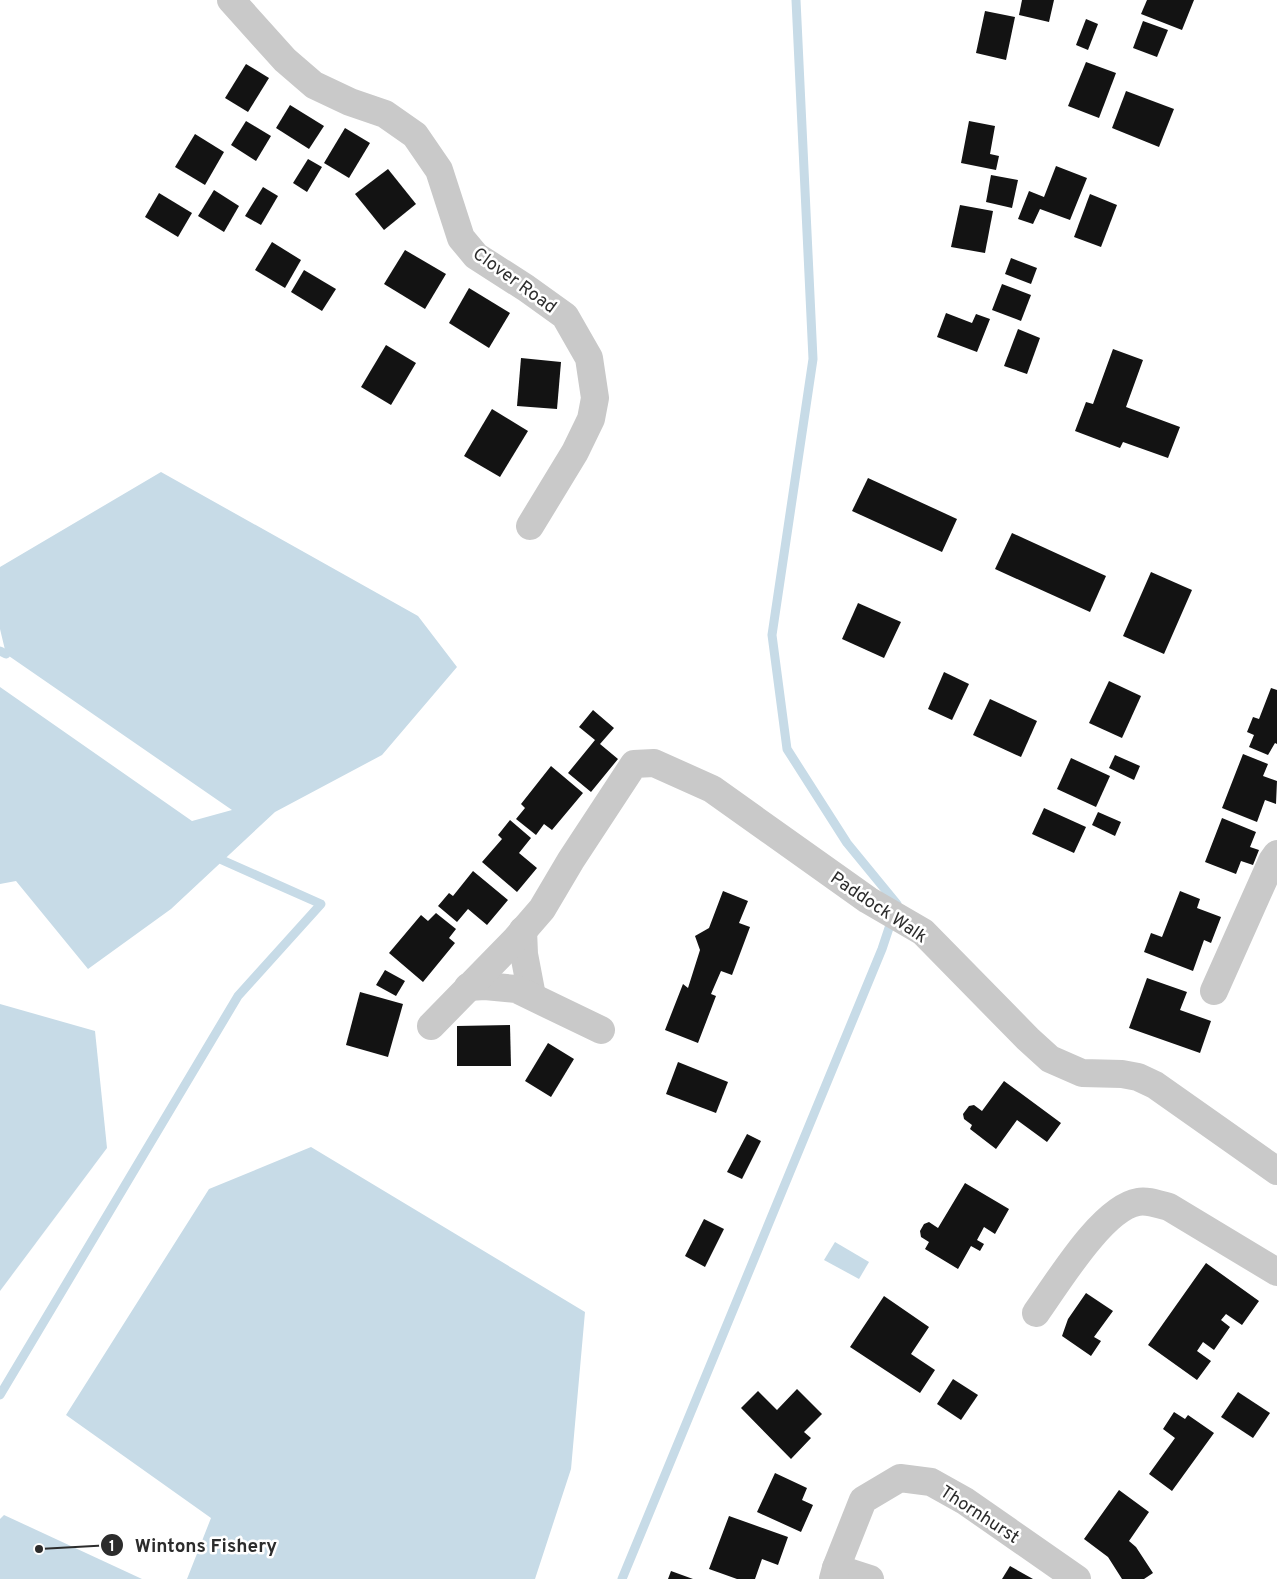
<svg xmlns="http://www.w3.org/2000/svg" width="1277" height="1579" viewBox="0 0 1277 1579" font-family="Overpass,sans-serif">
	<style>
		.water { fill: #c7dbe7 }
		.lines { fill: none; stroke-linecap: round; stroke-linejoin: round }
		.stream { stroke: #c7dbe7; stroke-width: 9 }
		.building { fill: #131313 }
		.minor { stroke: #c9c9c9; stroke-width: 28 }
		.labels { text-anchor: middle; stroke-width: 5; stroke-linejoin: round; paint-order: stroke }
		.street-label { font-size: 18px; fill: #2c2c2c; stroke: #fff }
		.leader { fill: none; stroke: #2c2c2c; stroke-width: 2 }
		.callout-dot { fill: #2c2c2c; stroke: #fff; stroke-width: 2 }
		.mark-label { font-size: 15px; text-anchor: middle; font-weight: bold; fill: #fff }
		.callout-label { font-size: 19px; text-anchor: middle; font-weight: bold; fill: #2c2c2c; stroke: #fff; stroke-width: 5; stroke-linejoin: round; paint-order: stroke }
	</style>
	<rect width="100%" height="100%" fill="#fff"/>
	<g class="water">
		<path d="M161,472L418,616L457,667L382,755L275,812L171,909L88,969L16,881L0,884V687L192,821L232,810L6,654L0,629V567Z"/>
		<path d="M0,1004L95,1031L107,1148L0,1291Z"/>
		<path d="M311,1147L585,1312L571,1469L535,1579H187L211,1518L66,1415L209,1189Z"/>
		<path d="M835,1242L869,1262L859,1279L824,1260Z"/>
		<path d="M4,1515L142,1579H0V1519Z"/>
	</g>
	<g class="lines">
		<g class="stream">
			<path d="M0,651L6,654"/>
			<path d="M0,1395L238,996L321,904L222,860"/>
			<path d="M622,1579L882,949L897,904L847,843L787,749L772,635L813,359L796,0"/>
		</g>
	</g>
	<g class="building">
		<path d="M1022,0H1054L1049,22L1019,15Z"/>
		<path d="M1147,0H1194L1182,30L1141,14Z"/>
		<path d="M985,11L1015,17L1006,60L976,53Z"/>
		<path d="M1086,19L1098,24L1088,50L1076,45Z"/>
		<path d="M1143,21L1168,30L1157,57L1133,48Z"/>
		<path d="M1086,62L1116,73L1099,118L1068,106Z"/>
		<path d="M246,64L269,78L248,112L225,98Z"/>
		<path d="M1126,91L1174,109L1159,147L1112,128Z"/>
		<path d="M290,105L324,126L309,149L276,128Z"/>
		<path d="M246,121L271,136L256,161L231,145Z"/>
		<path d="M969,121L995,126L990,154L999,156L996,170L961,163Z"/>
		<path d="M345,128L370,143L349,178L324,163Z"/>
		<path d="M195,134L224,152L205,185L175,167Z"/>
		<path d="M308,159L322,167L307,192L293,183Z"/>
		<path d="M1056,166L1087,178L1070,220L1040,209L1033,224L1018,219L1029,191L1044,197Z"/>
		<path d="M388,169L416,204L384,230L355,194Z"/>
		<path d="M991,175L1018,180L1012,208L986,202Z"/>
		<path d="M263,187L278,196L261,225L245,216Z"/>
		<path d="M214,190L239,206L224,232L198,216Z"/>
		<path d="M159,193L192,213L178,237L145,217Z"/>
		<path d="M1090,194L1117,205L1101,247L1074,237Z"/>
		<path d="M960,205L993,211L985,253L951,247Z"/>
		<path d="M272,242L301,260L285,288L255,270Z"/>
		<path d="M405,250L446,274L425,309L384,284Z"/>
		<path d="M1011,258L1037,268L1031,284L1005,274Z"/>
		<path d="M304,270L336,289L322,311L291,292Z"/>
		<path d="M1002,284L1031,295L1021,321L992,310Z"/>
		<path d="M469,288L510,313L489,348L449,323Z"/>
		<path d="M946,313L972,323L976,314L990,319L977,352L937,337Z"/>
		<path d="M1018,329L1040,338L1027,374L1004,366Z"/>
		<path d="M386,345L416,363L391,405L361,387Z"/>
		<path d="M1113,349L1143,360L1126,407L1180,427L1168,458L1123,442L1120,448L1075,431L1086,402L1093,404Z"/>
		<path d="M521,358L561,362L557,409L517,406Z"/>
		<path d="M492,409L528,431L500,477L464,456Z"/>
		<path d="M868,478L957,519L942,552L852,511Z"/>
		<path d="M1012,533L1106,576L1090,612L995,569Z"/>
		<path d="M1151,572L1192,590L1164,654L1123,636Z"/>
		<path d="M858,603L901,622L884,658L842,639Z"/>
		<path d="M944,672L969,684L952,720L928,709Z"/>
		<path d="M1109,681L1141,696L1122,738L1089,723Z"/>
		<path d="M1271,688L1277,690V744L1275,743L1268,755L1249,747L1254,735L1247,732L1253,717L1259,719Z"/>
		<path d="M990,699L1037,721L1021,757L973,735Z"/>
		<path d="M593,710L614,728L600,744L618,759L591,792L568,773L595,740L579,727Z"/>
		<path d="M1243,754L1268,764L1263,776L1277,781L1276,804L1265,800L1257,822L1222,808Z"/>
		<path d="M1115,755L1140,766L1134,780L1109,768Z"/>
		<path d="M1071,758L1110,776L1096,807L1057,789Z"/>
		<path d="M551,766L583,793L552,830L544,824L536,835L516,819L525,808L521,804Z"/>
		<path d="M1044,808L1086,827L1074,853L1032,834Z"/>
		<path d="M1098,812L1121,822L1115,836L1092,825Z"/>
		<path d="M1222,818L1256,832L1250,847L1259,850L1253,865L1241,861L1236,874L1205,862Z"/>
		<path d="M510,820L531,838L519,853L537,868L517,892L482,862L502,839L498,835Z"/>
		<path d="M473,871L508,900L487,925L468,909L457,922L438,906L449,893L453,896Z"/>
		<path d="M723,891L748,901L739,923L750,927L732,975L721,971L711,994L716,996L698,1043L665,1030L683,984L688,988L700,950L695,936L709,928Z"/>
		<path d="M1180,891L1200,899L1197,908L1221,917L1211,943L1204,940L1193,971L1144,952L1151,933L1162,937Z"/>
		<path d="M436,913L456,929L449,938L455,943L423,982L389,953L421,915L428,921Z"/>
		<path d="M385,970L405,981L396,996L376,985Z"/>
		<path d="M1147,978L1187,992L1180,1010L1211,1021L1200,1053L1129,1028Z"/>
		<path d="M360,992L403,1004L388,1057L346,1045Z"/>
		<path d="M510,1025L511,1066H457V1026Z"/>
		<path d="M548,1043L574,1059L551,1097L525,1081Z"/>
		<path d="M678,1062L728,1082L716,1113L666,1094Z"/>
		<path d="M1004,1081L1061,1123L1047,1142L1017,1120L996,1149L970,1129L972,1125L964,1119L963,1114L969,1106L974,1105L982,1111Z"/>
		<path d="M747,1134L761,1141L742,1179L727,1172Z"/>
		<path d="M965,1183L1009,1209L995,1234L984,1227L977,1240L984,1244L980,1251L971,1246L958,1269L925,1249L929,1242L921,1237L920,1231L924,1224L929,1222L938,1228Z"/>
		<path d="M704,1219L724,1229L705,1267L685,1256Z"/>
		<path d="M1206,1263L1259,1301L1242,1325L1226,1314L1221,1320L1230,1327L1214,1350L1203,1342L1197,1351L1211,1361L1197,1380L1148,1345Z"/>
		<path d="M1086,1293L1113,1311L1094,1337L1101,1341L1091,1356L1062,1336L1068,1319Z"/>
		<path d="M884,1296L929,1327L911,1354L935,1370L920,1393L850,1347Z"/>
		<path d="M953,1379L978,1395L961,1420L937,1404Z"/>
		<path d="M797,1389L822,1414L804,1432L811,1438L791,1459L741,1408L758,1391L777,1410Z"/>
		<path d="M1238,1392L1270,1413L1253,1438L1221,1417Z"/>
		<path d="M1174,1412L1185,1419L1188,1415L1214,1433L1172,1491L1149,1474L1175,1438L1163,1429Z"/>
		<path d="M775,1473L807,1488L802,1500L813,1505L801,1532L757,1512Z"/>
		<path d="M1119,1490L1149,1512L1129,1541L1136,1547L1153,1573L1144,1579H1122L1108,1557L1084,1539Z"/>
		<path d="M729,1516L788,1537L778,1565L762,1559L755,1579H737L709,1569Z"/>
		<path d="M1010,1566L1033,1579H1002Z"/>
		<path d="M671,1571L693,1579H668Z"/>
	</g>
	<g class="lines">
		<g class="minor">
			<path d="M231,0L285,60L314,85L350,102L385,114L415,135L439,170L461,238L476,256L526,288L565,316L589,358L595,398L591,419L575,452L530,526"/>
			<path d="M523,930L524,954L532,996"/>
			<path d="M468,987L485,986L516,989L601,1030"/>
			<path d="M1214,991L1272,861L1277,854"/>
			<path d="M431,1026L516,939L542,909L571,860L634,764L654,763L712,789L868,900L923,932L1028,1039L1050,1059L1082,1073L1122,1074L1138,1077L1155,1085L1277,1171"/>
			<path d="M1036,1313C1057,1284 1102,1208 1138,1202C1148,1200 1160,1205 1169,1207L1277,1272"/>
			<path d="M836,1568L870,1579"/>
			<path d="M833,1579L836,1568L863,1500L900,1478L931,1482L965,1501L1077,1579"/>
		</g>
	</g>
	<g class="labels">
		<g class="street-label">
			<text transform="translate(515 280) rotate(36)" y="6">Clover Road</text>
			<text transform="translate(879 907) rotate(34)" y="6">Paddock Walk</text>
			<text transform="translate(980 1514) rotate(33)" y="6">Thornhurst</text>
		</g>
	</g>
	<path class="leader" d="M39 1549L112 1545"/>
	<g class="callout-dot">
		<circle cx="39" cy="1549" r="5"/>
		<circle cx="112" cy="1545" r="12"/>
	</g>
	<g class="mark-label">
		<text x="112" y="1551">1</text>
	</g>
	<g class="callout-label">
		<text x="206" y="1552">Wintons Fishery</text>
	</g>
</svg>
